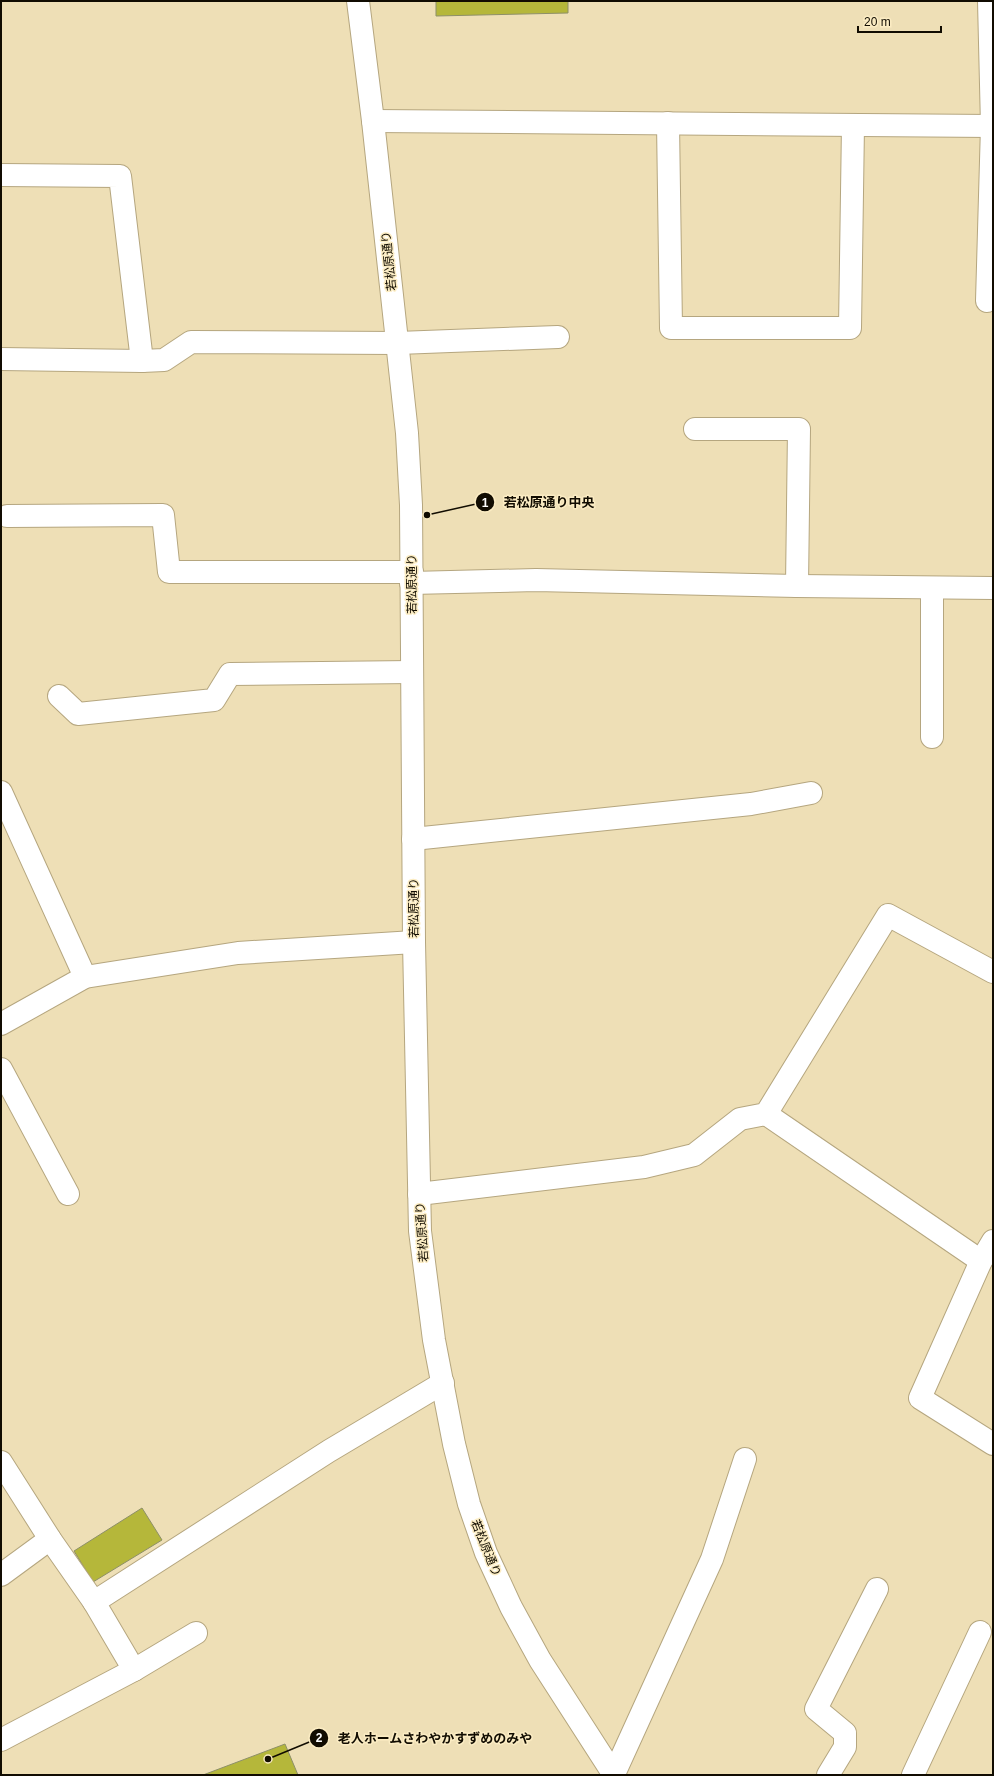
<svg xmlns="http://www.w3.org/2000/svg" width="994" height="1776" viewBox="0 0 994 1776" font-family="Arial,'Noto Sans JP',sans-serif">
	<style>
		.building { fill: #b5b73a; stroke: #8d8f68 }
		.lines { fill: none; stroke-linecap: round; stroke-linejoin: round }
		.minor-casing { stroke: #b5a67f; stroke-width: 24 }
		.minor { stroke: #fff; stroke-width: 22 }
		.labels { text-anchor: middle; stroke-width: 3; stroke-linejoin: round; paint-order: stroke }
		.street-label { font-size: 12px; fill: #110c01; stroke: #fbecc3 }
		.leader { fill: none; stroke: #110c01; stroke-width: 1.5 }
		.callout-dot { fill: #110c01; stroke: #fbecc3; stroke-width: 1.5 }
		.mark-label { font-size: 12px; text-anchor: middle; font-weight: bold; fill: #fff }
		.callout-label { font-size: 13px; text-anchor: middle; font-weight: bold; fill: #110c01; stroke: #fbecc3; stroke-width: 3; stroke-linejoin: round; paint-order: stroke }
	</style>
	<rect width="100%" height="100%" fill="#eedfb6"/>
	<g class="building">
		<path d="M436,1H568V13L436,16Z"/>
		<path d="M142,1508L162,1540L93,1582L74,1551Z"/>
		<path d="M285,1744L298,1775H203Z"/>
	</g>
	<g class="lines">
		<g class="minor-casing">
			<g id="minor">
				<path d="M358,1L373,121L407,433L411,505L414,942L420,1231L434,1340L454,1444L469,1504L486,1553L511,1607L540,1660L614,1775"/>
				<path d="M373,121L993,126"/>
				<path d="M668,123L671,328H850L853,125"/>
				<path d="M1,175L120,176L142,361"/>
				<path d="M987,301L992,126L989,1"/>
				<path d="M1,359L142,361L164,360L191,342L398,343L558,337"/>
				<path d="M695,429H799L797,586"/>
				<path d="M7,516L163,515L169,572H412"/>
				<path d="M411,583L536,580L797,586L993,588"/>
				<path d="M59,696L78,714L214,700L230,674L412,672"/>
				<path d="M932,737V588"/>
				<path d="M1,792L85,977"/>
				<path d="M413,839L751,804L811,793"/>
				<path d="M1,1024L85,977L238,953L414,942"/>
				<path d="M1,1069L68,1194"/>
				<path d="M766,1114L981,1261"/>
				<path d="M419,1194L644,1167L694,1155L740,1119L766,1114L888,915L993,972"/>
				<path d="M993,1241L981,1261L920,1398L993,1444"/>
				<path d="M1,1462L50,1539L94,1602L134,1670"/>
				<path d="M1,1575L50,1539"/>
				<path d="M94,1602L329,1451L443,1383"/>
				<path d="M1,1740L134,1670L196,1633"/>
				<path d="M614,1774L712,1559L745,1459"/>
				<path d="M828,1775L845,1747V1733L816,1709L877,1589"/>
				<path d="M913,1775L980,1632"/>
			</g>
		</g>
		<use href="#minor" class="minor"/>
	</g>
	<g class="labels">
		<g class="street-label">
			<text transform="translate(389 261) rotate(-96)" y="4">若松原通り</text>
			<text transform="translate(412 584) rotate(-90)" y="4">若松原通り</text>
			<text transform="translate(414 908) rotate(-90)" y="4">若松原通り</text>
			<text transform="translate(422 1232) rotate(-94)" y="4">若松原通り</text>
			<text transform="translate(486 1548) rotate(68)" y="4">若松原通り</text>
		</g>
	</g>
	<path class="leader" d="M427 515L485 502M268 1759L319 1738"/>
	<g class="callout-dot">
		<circle cx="427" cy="515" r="4"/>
		<circle cx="268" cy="1759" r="4"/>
		<circle cx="485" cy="502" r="10"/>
		<circle cx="319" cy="1738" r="10"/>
	</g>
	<g class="mark-label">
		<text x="485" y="507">1</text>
		<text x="319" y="1742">2</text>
	</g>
	<g class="callout-label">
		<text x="549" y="507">若松原通り中央</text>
		<text x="435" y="1743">老人ホームさわやかすずめのみや</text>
	</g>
	<rect width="994" height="1776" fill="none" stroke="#110c01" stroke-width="4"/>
	<path d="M858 26v6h83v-6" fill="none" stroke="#110c01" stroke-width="2"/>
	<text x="864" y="26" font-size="12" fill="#110c01" stroke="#fbecc3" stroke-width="3" paint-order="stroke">20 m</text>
</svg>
